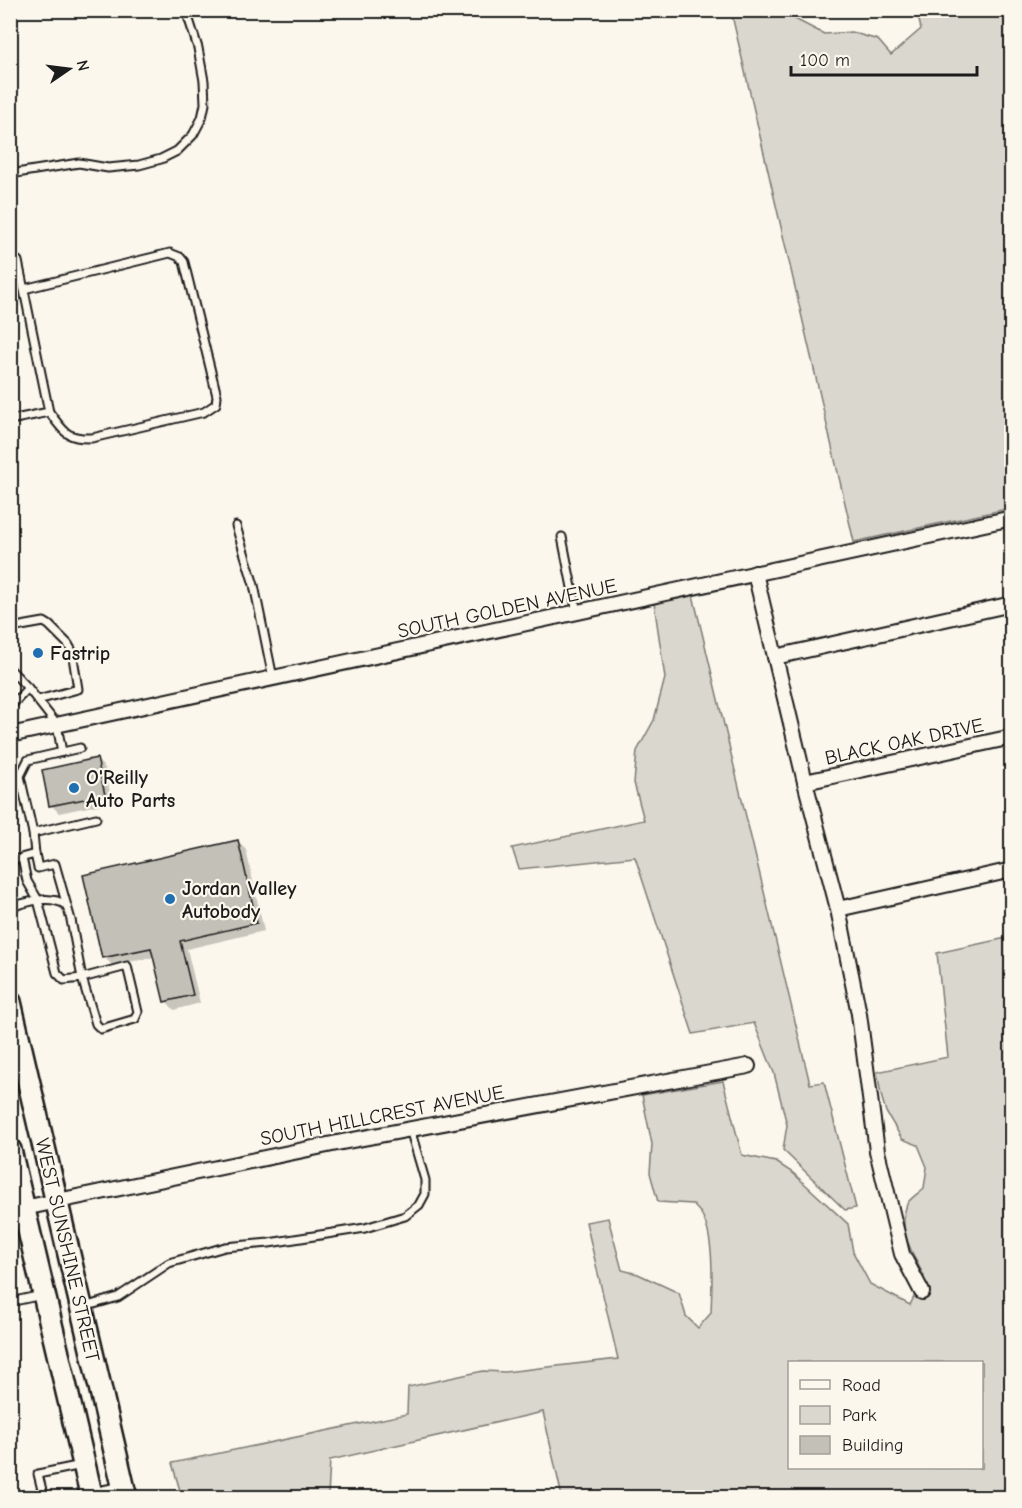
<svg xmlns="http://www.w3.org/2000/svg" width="1022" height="1508" viewBox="0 0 1022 1508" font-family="'Comic Neue',sans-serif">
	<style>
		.green { fill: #dad7ce; stroke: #7b7a75; stroke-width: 1.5; fill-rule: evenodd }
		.shadow { fill: #0003 }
		.building { fill: #c3c0b8; stroke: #1c1c1c; stroke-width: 1.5 }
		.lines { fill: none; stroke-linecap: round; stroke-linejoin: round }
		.service-casing { stroke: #1c1c1c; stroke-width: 11 }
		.minor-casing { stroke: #1c1c1c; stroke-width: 18 }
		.primary-casing { stroke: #1c1c1c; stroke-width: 26 }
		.service { stroke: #fbf7ec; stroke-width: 7 }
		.minor { stroke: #fbf7ec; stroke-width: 14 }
		.primary { stroke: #fbf7ec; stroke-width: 21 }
		.poi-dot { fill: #1f6fb2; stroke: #fbf7ec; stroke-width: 2 }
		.labels { text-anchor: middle; stroke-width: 4.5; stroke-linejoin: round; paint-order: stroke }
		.street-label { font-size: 20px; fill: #1c1c1c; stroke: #fbf7ec }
		.poi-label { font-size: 20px; font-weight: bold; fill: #1c1c1c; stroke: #fbf7ec; text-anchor: start }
	</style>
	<rect width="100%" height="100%" fill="#fbf7ec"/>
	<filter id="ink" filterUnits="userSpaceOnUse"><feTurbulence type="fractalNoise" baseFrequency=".0167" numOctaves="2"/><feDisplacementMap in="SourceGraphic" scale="12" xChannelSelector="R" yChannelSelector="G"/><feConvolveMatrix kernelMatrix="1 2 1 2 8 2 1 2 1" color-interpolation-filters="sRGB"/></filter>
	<g filter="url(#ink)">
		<g class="green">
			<path d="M731,11H787V15L824,34L851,32L878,40L891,55L921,29L917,11H1004L1011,22V508L854,542Z"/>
			<path d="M693,595L810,1084L824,1082L856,1208L845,1210L783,1150L787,1125L774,1073L754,1023L693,1034L635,857L519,869L512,848L644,820L634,783L637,751L654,720L665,678L654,603Z"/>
			<path d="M1011,937V1497H562L543,1412L330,1460L328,1497L206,1498L205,1496L181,1494L172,1463L407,1414L408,1387L483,1371L505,1372L618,1359L586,1222L608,1218L622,1270L638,1274L679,1293L686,1316L698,1328L711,1313C712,1286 715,1239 702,1215C700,1211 695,1208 693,1204L658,1202L650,1173L652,1144L642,1095L723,1081L742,1155L776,1162L793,1173L848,1224L853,1252L870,1284L910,1305L924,1276C913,1254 897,1230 907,1204C910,1198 919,1193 924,1188L927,1167L918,1145L902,1139L886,1112L881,1095L877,1072L948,1057L937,953ZM790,1362H982V1468H790Z"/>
		</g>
		<g class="shadow">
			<path d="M97,760L105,768L112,802L59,813L51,805Z"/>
			<path d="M238,842L246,850L264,931L187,949L200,1003L174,1010L166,1001L155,957L112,965L104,957Z"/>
		</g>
		<g class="building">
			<path d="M97,758L105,795L49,806L42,770Z"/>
			<path d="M238,840L257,923L180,941L193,995L164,1002L151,948L102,958L83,875Z"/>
		</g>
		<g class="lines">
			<g class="service-casing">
				<g id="service">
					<path d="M10,174L79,163L108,168L139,165L161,159L177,151L193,135L202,118L205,104L204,81L198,48L186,10"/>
					<path d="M10,256L18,261L49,412L10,420"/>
					<path d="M24,289L170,253L180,257L184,262L217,396L216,404L204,412L92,438C65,439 64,431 49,412"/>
					<path d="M236,526L254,585L273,678"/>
					<path d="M562,537L577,613"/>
					<path d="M10,628L44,622L49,625L68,644L72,651L78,689L38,700"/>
					<path d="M10,669L28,688L57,725L62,752"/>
					<path d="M10,704L12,705L28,688"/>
					<path d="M33,833L96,818"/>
					<path d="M35,854L33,833L20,776L28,760L80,748"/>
					<path d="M10,861L35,854L38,868L55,864L71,920L82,978L96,1024L101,1029L135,1019L138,1012L127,966L82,978L64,980L57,973L38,900L27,881L22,858"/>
					<path d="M10,907C29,902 49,894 66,905"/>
					<path d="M10,1302L42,1295"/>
					<path d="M84,1307L118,1297L169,1263L225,1247L269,1243L365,1228L405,1216L419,1205L425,1194V1180L410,1129"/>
					<path d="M44,1498L38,1474L82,1465"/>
				</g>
			</g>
			<g class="minor-casing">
				<g id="minor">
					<path d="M755,573L805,782L838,909L859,1014L877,1151L902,1254L922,1292"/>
					<path d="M775,657L1012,604"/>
					<path d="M10,735L1012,518"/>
					<path d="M805,782L1012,737"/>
					<path d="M838,909L1012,870"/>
					<path d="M24,1208L342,1142L748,1066"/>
					<path d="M85,1497L124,1489"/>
				</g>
			</g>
			<g class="primary-casing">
				<g id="primary">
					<path d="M10,1002L126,1498"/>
					<path d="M10,1150L92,1498"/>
				</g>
			</g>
			<use href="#service" class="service"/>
			<use href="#minor" class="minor"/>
			<use href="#primary" class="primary"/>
		</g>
	</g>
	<g class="poi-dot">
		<circle cx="38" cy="653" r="6"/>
		<circle cx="74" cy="788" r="6"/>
		<circle cx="170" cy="899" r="6"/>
	</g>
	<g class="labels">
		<g class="street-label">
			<text transform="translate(507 608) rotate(-12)" y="7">SOUTH GOLDEN AVENUE</text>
			<text transform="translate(904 741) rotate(-12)" y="7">BLACK OAK DRIVE</text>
			<text transform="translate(382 1115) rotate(-11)" y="7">SOUTH HILLCREST AVENUE</text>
			<text transform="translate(68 1250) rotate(77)" y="7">WEST SUNSHINE STREET</text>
		</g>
		<g class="poi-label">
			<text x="50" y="660">Fastrip</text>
			<text x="86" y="784">O'Reilly<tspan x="86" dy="23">Auto Parts</tspan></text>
			<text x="182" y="895">Jordan Valley<tspan x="182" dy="23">Autobody</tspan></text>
		</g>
	</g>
	<rect width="1022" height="1508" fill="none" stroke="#fbf7ec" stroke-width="36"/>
	<rect x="18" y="18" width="986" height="1472" fill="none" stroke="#1c1c1c" stroke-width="2" filter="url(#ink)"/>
	<rect x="788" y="1361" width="195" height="108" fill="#fbf7ec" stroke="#a29f99" stroke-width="1.5"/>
	<rect x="800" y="1380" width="30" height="9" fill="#fbf7ec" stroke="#a29f99" stroke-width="1.5"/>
	<text x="842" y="1391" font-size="18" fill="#1c1c1c">Road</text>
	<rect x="800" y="1406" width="30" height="18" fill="#dad7ce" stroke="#a29f99" stroke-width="1.5"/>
	<text x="842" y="1421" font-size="18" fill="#1c1c1c">Park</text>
	<rect x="800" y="1436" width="30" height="18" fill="#c3c0b8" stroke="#a29f99" stroke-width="1.5"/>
	<text x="842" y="1451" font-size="18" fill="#1c1c1c">Building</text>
	<g transform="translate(69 69) rotate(76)" stroke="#fbf7ec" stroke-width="4.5" paint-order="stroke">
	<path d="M0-4.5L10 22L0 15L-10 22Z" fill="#1c1c1c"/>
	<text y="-9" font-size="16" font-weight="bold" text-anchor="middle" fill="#1c1c1c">N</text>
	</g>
	<path d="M791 66v9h186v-9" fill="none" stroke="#1c1c1c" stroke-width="3"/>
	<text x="800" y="66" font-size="18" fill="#1c1c1c" stroke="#fbf7ec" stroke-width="4.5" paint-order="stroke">100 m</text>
</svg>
